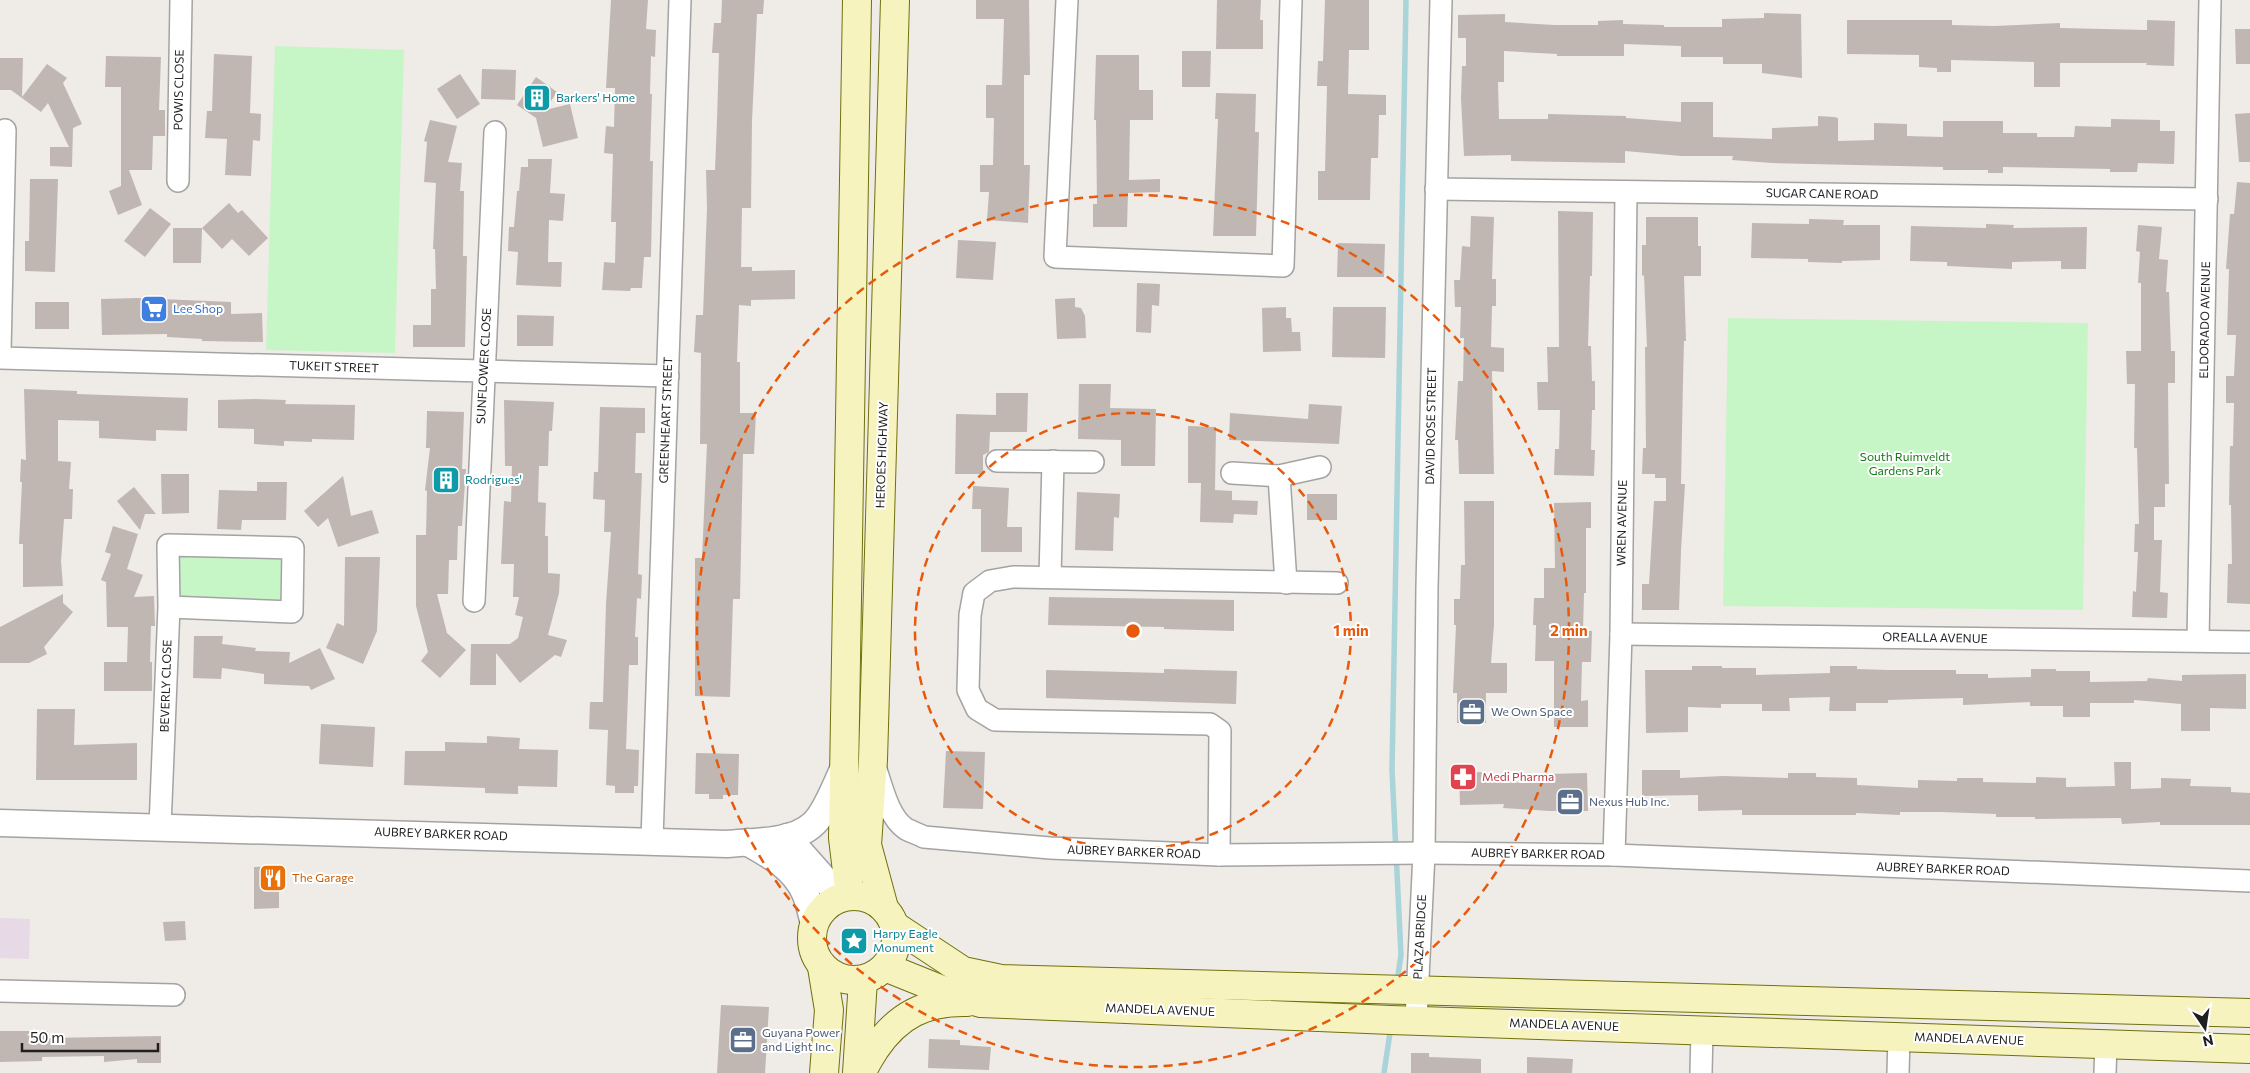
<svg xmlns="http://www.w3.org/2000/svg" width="2250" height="1073" viewBox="0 0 2250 1073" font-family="Commissioner,sans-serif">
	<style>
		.industrial { fill: #e8d9e7 }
		.park { fill: #c7f6c6 }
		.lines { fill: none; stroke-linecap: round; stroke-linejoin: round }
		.stream { stroke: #a9d4da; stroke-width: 5.5 }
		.building { fill: #c0b7b3 }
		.minor-casing { stroke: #a3a3a3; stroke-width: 24 }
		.tertiary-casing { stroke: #a3a3a3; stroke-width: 29 }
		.secondary-casing { stroke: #70710c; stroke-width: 30 }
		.minor { stroke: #fff; stroke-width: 21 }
		.tertiary { stroke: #fff; stroke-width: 26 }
		.secondary { stroke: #f6f3be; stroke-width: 28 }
		.ring { fill: none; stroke: #e8590c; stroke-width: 2.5; stroke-dasharray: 9 6 }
		.labels { text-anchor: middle; stroke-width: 4; stroke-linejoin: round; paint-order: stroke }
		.street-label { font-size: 12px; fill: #1f1f1f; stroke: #fff }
		.culture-label { font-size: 12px; fill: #0d838f; stroke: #fff; text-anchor: start }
		.shop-label { font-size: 12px; fill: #366cbe; stroke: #fff; text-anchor: start }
		.park-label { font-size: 12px; fill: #147813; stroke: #fff }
		.service-label { font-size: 12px; fill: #4e5e75; stroke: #fff; text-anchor: start }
		.health-label { font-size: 12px; fill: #be3a42; stroke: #fff; text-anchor: start }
		.food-label { font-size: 12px; fill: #c56008; stroke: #fff; text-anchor: start }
		.centre { fill: #e8590c; stroke: #fff; stroke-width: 2.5 }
		.ring-label { font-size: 15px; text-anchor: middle; font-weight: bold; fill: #e8590c; stroke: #fff; stroke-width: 4; stroke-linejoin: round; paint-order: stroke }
	</style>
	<rect width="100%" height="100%" fill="#efebe6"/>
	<path class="industrial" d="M0,918L30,919L29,959L0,958Z"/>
	<g class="park">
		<path d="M275,46L404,50L395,353L266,350Z"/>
		<path d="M1728,318L2088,323L2083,610L1723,606Z"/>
		<path d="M176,553L285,556V605L175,603Z"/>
	</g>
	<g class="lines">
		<g class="stream">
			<path d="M1397,982L1401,955L1392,770L1406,0"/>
			<path d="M1384,1073L1391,1026"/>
		</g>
	</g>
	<g class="building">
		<path d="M611,0H648L646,29L656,30L655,57L651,56L650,94H652L650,161H653L651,257H644L642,288H631L630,291L602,290L604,262L615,263L616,222H611L613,154L604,153L606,126L614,127L615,88H606Z"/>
		<path d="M722,0H764L763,14H757L752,121L751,208H742L741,267H752V271L795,270V299L751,300V306L739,305L737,362H740V413H756L754,454H743L740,599H733L730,697L695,696V558H702L707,444H700L701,353L694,352L696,315H703L707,208L706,170H715L717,120L719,53H712L714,23H721Z"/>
		<path d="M976,0H1029L1030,75H1024V165H1030L1028,223L987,220L989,192H980V165H993L994,118H986V85H1002L1004,19H976Z"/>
		<path d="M1217,0H1261L1260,20H1263V49H1216Z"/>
		<path d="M1325,0H1369V50H1349L1348,94L1386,95V115H1379L1378,158H1371L1370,200H1318V171H1325L1327,86H1317L1318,61H1323Z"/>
		<path d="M1764,13L1801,14L1802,78L1762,73V64H1723V57H1681V46L1624,44V56H1557V54L1504,51V82H1498L1499,119H1548V114L1626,116V118L1681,122V102H1713V137L1772,139V128L1818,126V116L1834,117L1838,118V141L1874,140V123L1907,124V136L1943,137V121H2003V133H2037V137H2074L2075,126L2111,127V119L2160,120V131H2175L2174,164L2138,163L2137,172H2110V169L2003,167V173H1988V170H1943V167L1772,163L1732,160L1733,156H1681L1625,151V163L1511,161V155L1464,156L1461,99L1462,66H1466V38H1458V15L1505,14V22L1555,25H1598V21L1623,20V24L1664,25V27H1722V19L1764,18Z"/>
		<path d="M1847,20H1952V25L1995,26L2060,23V28L2147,30V20L2175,21L2174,66L2146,65L2147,63H2060V87H2034V62L1951,60V72H1937V68L1919,67V55L1847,54Z"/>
		<path d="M2235,29H2250V64H2236Z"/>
		<path d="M1182,51H1211L1210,87H1182Z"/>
		<path d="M214,54L252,56L250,113L261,114L260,141L253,140L251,176L225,175L227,139L205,138L207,111H212Z"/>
		<path d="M1096,55H1139V90H1153V120H1130L1129,180L1160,179V192L1128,193L1127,227H1093V204H1097L1096,120H1094Z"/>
		<path d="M106,56L161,57L159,110H165V136H153L152,170H129L142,205L118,215L109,191L121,186V87H105Z"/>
		<path d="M0,58H23L22,97L47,64L67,78L63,83L82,124L73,128L72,167L50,166V147H69L48,103L41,112L11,90H0Z"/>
		<path d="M482,69L516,70L515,100L481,99Z"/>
		<path d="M460,74L480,104L457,119L437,89Z"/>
		<path d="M536,77L557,92L545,110L570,104L578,138L543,147L536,118L517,105Z"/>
		<path d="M1216,93L1256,94L1255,132H1259L1256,236H1213L1218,119H1215Z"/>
		<path d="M2250,113V162H2239L2235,114Z"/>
		<path d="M430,120L457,126L448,162L462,163L460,191H464L463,256H467L465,347H413V325H431V289H436L435,249H433L436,183L424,182L427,142L424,141Z"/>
		<path d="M528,159H552L550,193L565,194L563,221L549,220L548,262H562L561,287L516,285L518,252L508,251L509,227H514L517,191H519L521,167H528Z"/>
		<path d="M30,179H58L55,272L25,271V241H29Z"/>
		<path d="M2237,182L2250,183V604L2227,603L2228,564H2232L2231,505H2229L2230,446H2233L2234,403H2226V376H2234L2236,335H2227L2229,269H2226L2230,214H2234Z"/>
		<path d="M229,203L238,213L242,210L268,238L249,256L232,239L222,249L202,228Z"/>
		<path d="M150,208L171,224L145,257L124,241Z"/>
		<path d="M1558,211L1593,212L1592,276H1590L1588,346H1591L1592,381H1595V410H1592L1591,450H1595L1594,476L1554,475L1555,449H1559L1560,410H1538L1537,382H1548L1547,347H1559Z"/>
		<path d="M1471,216L1494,217L1492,279H1496V306H1492L1491,347L1504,348V372L1492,371L1494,474H1459L1458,440H1455L1458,381H1463L1464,338H1460L1461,307H1455L1454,280H1460L1462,246L1470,247Z"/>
		<path d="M1646,217H1698V246H1701V276H1684L1686,341H1684L1683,380L1681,484H1685L1681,551L1679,610H1642V584H1649L1654,501H1666V478H1655V474H1642L1643,448H1646L1645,347H1647L1644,276L1642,275V245H1646Z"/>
		<path d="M1809,219L1844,220L1843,225H1880V260L1842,261V263L1808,262V259L1751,258L1752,223L1809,224Z"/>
		<path d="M1986,224L2014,225L2013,228L2087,227L2086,269H2061V261L2012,262V269L1947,266V262L1910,261L1911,226L1986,228Z"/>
		<path d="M2138,225L2162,227L2159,259L2168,260L2166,292H2169L2171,351H2175V383H2168L2169,484H2165V507H2154V540H2162L2160,592L2168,593L2167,618L2132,617L2133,591L2136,592L2138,552H2134L2135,524H2139L2138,485L2137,448H2134L2135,384H2127L2126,351H2141V283H2138L2140,252L2136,251Z"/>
		<path d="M173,228H202L201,263H173Z"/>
		<path d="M958,240L996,242L993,280L956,278Z"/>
		<path d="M1338,243L1385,244L1384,277H1337Z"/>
		<path d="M1137,283L1160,284L1159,306L1152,305L1151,333L1136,332Z"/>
		<path d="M137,298L231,302V314L262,313L263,342L202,341V339L167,337V334L102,335L101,299Z"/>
		<path d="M1075,298V307L1081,308L1085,316L1086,338L1057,339L1055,299Z"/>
		<rect x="35" y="302" width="34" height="27"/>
		<path d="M1286,307V318H1291L1292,332H1300L1301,351L1263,352L1262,308Z"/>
		<path d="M1333,307H1386L1385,358L1332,357Z"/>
		<path d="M517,315L554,316L553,346H517Z"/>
		<path d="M1079,384H1111L1110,408L1156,409L1155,466H1121V440L1078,439Z"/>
		<path d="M24,389L77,391V394L188,398L187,431L156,430V441L99,438V421L58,420V461L71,462L69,489H73L72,519H64L61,561L63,586L23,587V544H19L22,482H20L21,459L26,460Z"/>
		<path d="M996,393H1028L1027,432H990L989,452L983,455V474H955L956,414L996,415Z"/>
		<path d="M255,399L286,400L285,404L355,405L354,440L312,439V442L284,441V446L254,444V429L218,428V400Z"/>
		<path d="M504,400L554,402L552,431H549L548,466H539L538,502L546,503L545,536H548V573L560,574L559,593L548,635L567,640L561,657L555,655L520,683L496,653V685H470L471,644H510L518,638L523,617L515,615L519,597H513L514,564H501L504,501L511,502L512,466H505Z"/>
		<path d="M1309,404L1342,406L1339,444L1229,440L1230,413L1308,419Z"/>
		<path d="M600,407L645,408V433H636L635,473H642L638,574L642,575L641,599L637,598L635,637H638V665H629L626,749L639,750L638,786H634V793H615V786L606,785L608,730L589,729L590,702H603L606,604L611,532H604L605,500L593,499L594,472H598Z"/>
		<path d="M427,411L464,412L462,469H466L462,526H458L457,560H449L448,594H437L447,633L466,650L440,678L421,661L428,652L416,606V535H426L427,491L425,490L430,448H426Z"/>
		<path d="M1188,426L1216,427L1215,490L1232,491V500L1258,501L1257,515L1234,514L1233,523L1200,522L1201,483H1188Z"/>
		<path d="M161,474H189V513L162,514Z"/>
		<path d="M343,476L351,516L372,510L379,533L338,547L328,518L318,527L304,511Z"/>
		<path d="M257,482H287L286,520H242L241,530L217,529L219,490L257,491Z"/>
		<path d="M973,486L1009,488L1007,527H1022V552H981V509H972Z"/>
		<path d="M134,487L156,514H145L140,530L117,501Z"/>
		<path d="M1077,492L1120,494L1119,518L1114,517L1113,551L1075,550Z"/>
		<rect x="1307" y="494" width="30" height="26"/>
		<path d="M1464,501H1494V625L1491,663H1507V693H1486V723H1457V693H1453L1456,625H1454V599H1460L1461,565H1465Z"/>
		<path d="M1591,502V528H1586V593H1584L1583,631H1592L1591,662H1582L1581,701L1588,700V727H1554V661H1535L1536,625H1533L1534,598H1544V568H1555L1554,503Z"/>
		<path d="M113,526L138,534L127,569L143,575L134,597L154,596L155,626H151L150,662H152V691H104V662H127L128,627H107L106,582L101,580L111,554L105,552Z"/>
		<path d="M345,557H380L377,631L363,664L326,648L337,623L344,626Z"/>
		<path d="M63,594V603L73,612L44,647L47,654L29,663H0V627Z"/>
		<path d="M1049,597L1234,600V631L1164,629V627L1048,625Z"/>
		<path d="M194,636H223L222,644L256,648L255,651L290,652L289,663L320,648L335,679L311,690L309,686L264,684V674L222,668L221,679L193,678Z"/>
		<path d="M1692,666H1722V668H1756V675L1830,673V666H1857V669L1888,670H1956V674H1988V678L2031,677V669H2056V671H2090V682L2147,681L2148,678L2182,681V675L2246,674V709L2210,708V731H2181V704L2134,700V703H2090V717H2063V706H2030V702L1963,705V698L1921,699L1888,700V703H1856V711H1829L1830,697L1789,698L1790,711H1762V704H1721V708L1688,707V732L1646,733L1645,670H1692Z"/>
		<path d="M1164,669L1237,671L1236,704L1046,698V670L1164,673Z"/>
		<path d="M37,709H75L74,745L137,743V780H36Z"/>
		<path d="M321,724L375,727L373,767L319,764Z"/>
		<path d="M487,736L520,738L519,749L558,750L557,787L518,786V794L485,793V788L404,785L405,751H445V742L487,743Z"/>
		<path d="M946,751L985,752L983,809L943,808Z"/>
		<path d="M696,753L739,754L738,795H723V799H709V794H695Z"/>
		<path d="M2114,762H2131V789L2161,788V778L2191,779L2190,786L2231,787V792L2250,793V825H2160V822L2122,824L2121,818L2035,819V817H1996V814L1941,812H1900V815L1856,813V815H1742V810L1698,811V795L1642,796V770H1680V778L1723,776L1788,778V773H1816V777L1857,778V785L1918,788V780L1957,781V778H1983V782L2036,783V777L2066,778V787L2115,786Z"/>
		<path d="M1483,772L1484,782L1548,783V774L1587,773L1588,811H1549L1503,808L1504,804L1460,805L1459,773Z"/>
		<path d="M279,866V908L254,909V867Z"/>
		<path d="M185,921L186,940L165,941L163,922Z"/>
		<path d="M721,1005L769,1007L765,1073H717Z"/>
		<path d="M0,1031H48V1038L161,1036V1063H137V1059L104,1062V1056L42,1057V1061L0,1062Z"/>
		<path d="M929,1039L960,1040V1045L991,1047L989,1070L928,1068Z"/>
		<path d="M1411,1053H1429V1057L1481,1059V1073H1411Z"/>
		<path d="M1527,1057L1573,1059L1572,1073H1527Z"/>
	</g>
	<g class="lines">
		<g class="minor-casing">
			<g id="minor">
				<path d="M1067,0L1055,257L1283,266L1291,0"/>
				<path d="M178,181L181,0"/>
				<path d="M1436,189L2207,199"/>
				<path d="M0,352L5,130"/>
				<path d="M0,358L668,376"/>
				<path d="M997,461L1093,462"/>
				<path d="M1232,473L1279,476L1320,467"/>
				<path d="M1279,476L1286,583"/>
				<path d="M1050,577L1053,461"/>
				<path d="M474,601L495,132"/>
				<path d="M1621,634L2250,642"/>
				<path d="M2198,640L2210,0"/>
				<path d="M875,767C882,786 888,817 906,829C912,832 918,834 924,837L1050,848L1219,855L1424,853L1614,855L2250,881"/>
				<path d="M160,827L169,607L168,545L293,548L292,612L169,607"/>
				<path d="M652,840L680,0"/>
				<path d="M1219,855L1220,731L1210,724L995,720L977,709L968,690L970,615L974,593L990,581L1013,577L1337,583"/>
				<path d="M1614,855L1621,634L1626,192"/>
				<path d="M0,991L174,995"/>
				<path d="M1416,1020L1424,853L1427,587L1441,0"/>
				<path d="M1701,1073L1702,1030"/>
				<path d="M1898,1073L1899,1037"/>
				<path d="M2105,1073L2106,1044"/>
			</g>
		</g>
		<g class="tertiary-casing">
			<g id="tertiary">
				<path d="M0,823L727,844C757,841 802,844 820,816C830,801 837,783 844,767"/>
				<path d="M787,837L841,898"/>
				<path d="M747,842C770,855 794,868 805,893C809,902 811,913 814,923"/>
			</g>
		</g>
		<g class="secondary-casing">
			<g id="secondary">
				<circle cx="854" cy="938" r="42"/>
				<path d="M850,896L843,838L857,0"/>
				<path d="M884,908L867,845L873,760L895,0"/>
				<path d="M895,926L963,971L1001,979L2250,1013"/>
				<path d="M822,967L829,1010L824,1073"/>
				<path d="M885,967L957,996L981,1003L1391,1020L2250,1049"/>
				<path d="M857,1073L863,980"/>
				<path d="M862,1073C865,1064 870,1057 875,1049C898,1015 926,1001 967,1002"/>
			</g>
		</g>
		<use href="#minor" class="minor"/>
		<use href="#tertiary" class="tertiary"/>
		<use href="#secondary" class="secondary"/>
	</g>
	<g class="ring">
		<circle cx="1133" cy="631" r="218"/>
		<circle cx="1133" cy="631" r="436"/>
	</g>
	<defs>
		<g id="building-square" transform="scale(1.4375)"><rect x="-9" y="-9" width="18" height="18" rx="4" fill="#0f9aa8" stroke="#fff"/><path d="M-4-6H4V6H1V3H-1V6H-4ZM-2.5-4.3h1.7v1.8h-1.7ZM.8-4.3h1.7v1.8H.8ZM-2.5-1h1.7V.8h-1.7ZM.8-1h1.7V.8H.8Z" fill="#fff"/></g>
		<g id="supermarket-square" transform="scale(1.4375)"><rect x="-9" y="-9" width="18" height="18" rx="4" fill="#3f7fe0" stroke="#fff"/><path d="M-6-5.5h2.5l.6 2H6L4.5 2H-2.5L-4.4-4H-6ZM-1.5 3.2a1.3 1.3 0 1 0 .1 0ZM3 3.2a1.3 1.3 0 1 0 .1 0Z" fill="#fff"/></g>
		<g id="office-square" transform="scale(1.4375)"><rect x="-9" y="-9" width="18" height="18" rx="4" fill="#5c6f8a" stroke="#fff"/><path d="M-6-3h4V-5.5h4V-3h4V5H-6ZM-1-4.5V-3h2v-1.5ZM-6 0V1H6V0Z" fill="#fff"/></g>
		<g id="pharmacy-square" transform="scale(1.4375)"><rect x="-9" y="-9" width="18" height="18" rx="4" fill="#e0444e" stroke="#fff"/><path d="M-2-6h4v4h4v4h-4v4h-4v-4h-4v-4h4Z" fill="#fff"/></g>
		<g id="restaurant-square" transform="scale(1.4375)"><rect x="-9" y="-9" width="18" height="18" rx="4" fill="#e8710a" stroke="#fff"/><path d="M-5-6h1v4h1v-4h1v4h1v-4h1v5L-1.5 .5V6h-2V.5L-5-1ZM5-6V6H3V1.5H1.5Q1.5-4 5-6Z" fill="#fff"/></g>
		<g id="sight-square" transform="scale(1.4375)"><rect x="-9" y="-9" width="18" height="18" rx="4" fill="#0f9aa8" stroke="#fff"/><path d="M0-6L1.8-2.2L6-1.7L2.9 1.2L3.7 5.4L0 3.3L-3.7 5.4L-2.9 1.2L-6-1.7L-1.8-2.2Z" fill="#fff"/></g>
	</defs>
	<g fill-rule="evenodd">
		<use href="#building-square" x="537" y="98"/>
		<use href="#supermarket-square" x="154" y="309"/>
		<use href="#building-square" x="446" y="480"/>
		<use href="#office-square" x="1472" y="712"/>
		<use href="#pharmacy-square" x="1463" y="777"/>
		<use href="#office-square" x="1570" y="802"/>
		<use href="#restaurant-square" x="273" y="878"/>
		<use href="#sight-square" x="854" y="941"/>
		<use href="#office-square" x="743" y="1040"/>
	</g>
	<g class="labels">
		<g class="street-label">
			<text transform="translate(179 90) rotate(-89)" y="4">POWIS CLOSE</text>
			<text transform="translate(1822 194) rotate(1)" y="4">SUGAR CANE ROAD</text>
			<text transform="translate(2205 320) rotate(-89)" y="4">ELDORADO AVENUE</text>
			<text transform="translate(484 366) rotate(-87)" y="4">SUNFLOWER CLOSE</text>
			<text transform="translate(334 367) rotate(2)" y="4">TUKEIT STREET</text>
			<text transform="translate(666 420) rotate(-88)" y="4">GREENHEART STREET</text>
			<text transform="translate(1431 426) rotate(-89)" y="4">DAVID ROSE STREET</text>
			<text transform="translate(882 455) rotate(-88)" y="4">HEROES HIGHWAY</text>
			<text transform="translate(1622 523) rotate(-89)" y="4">WREN AVENUE</text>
			<text transform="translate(1935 638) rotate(1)" y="4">OREALLA AVENUE</text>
			<text transform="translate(166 686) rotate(-88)" y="4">BEVERLY CLOSE</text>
			<text transform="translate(441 834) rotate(2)" y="4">AUBREY BARKER ROAD</text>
			<text transform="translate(1134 852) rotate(2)" y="4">AUBREY BARKER ROAD</text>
			<text transform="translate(1538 854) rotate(1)" y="4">AUBREY BARKER ROAD</text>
			<text transform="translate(1943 869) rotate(2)" y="4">AUBREY BARKER ROAD</text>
			<text transform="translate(1420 937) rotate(-87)" y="4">PLAZA BRIDGE</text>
			<text transform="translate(1160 1010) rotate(2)" y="4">MANDELA AVENUE</text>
			<text transform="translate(1564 1025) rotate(2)" y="4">MANDELA AVENUE</text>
			<text transform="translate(1969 1039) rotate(2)" y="4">MANDELA AVENUE</text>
		</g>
		<g class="culture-label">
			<text x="556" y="102">Barkers' Home</text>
			<text x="465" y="484">Rodrigues'</text>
			<text x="873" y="938">Harpy Eagle<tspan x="873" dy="14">Monument</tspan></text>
		</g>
		<g class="shop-label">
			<text x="173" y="313">Lee Shop</text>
		</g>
		<g class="park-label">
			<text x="1905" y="461">South Ruimveldt<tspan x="1905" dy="14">Gardens Park</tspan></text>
		</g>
		<g class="service-label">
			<text x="1491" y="716">We Own Space</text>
			<text x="1589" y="806">Nexus Hub Inc.</text>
			<text x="762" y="1037">Guyana Power<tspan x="762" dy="14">and Light Inc.</tspan></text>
		</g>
		<g class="health-label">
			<text x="1482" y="781">Medi Pharma</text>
		</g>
		<g class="food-label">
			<text x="292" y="882">The Garage</text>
		</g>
	</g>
	<circle cx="1133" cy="631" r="8" class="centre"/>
	<g class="ring-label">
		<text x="1351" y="636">1 min</text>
		<text x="1569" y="636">2 min</text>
	</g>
	<g transform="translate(2205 1028) rotate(167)" stroke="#ffffff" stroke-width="4" paint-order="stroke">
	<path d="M0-4L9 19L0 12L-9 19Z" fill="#1f1f1f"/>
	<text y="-8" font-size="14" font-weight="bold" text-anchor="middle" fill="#1f1f1f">N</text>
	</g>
	<path d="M22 1043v8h136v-8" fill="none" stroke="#1f1f1f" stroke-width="2.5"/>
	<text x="30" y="1043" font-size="15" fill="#1f1f1f" stroke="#ffffff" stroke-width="4" paint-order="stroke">50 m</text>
</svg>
